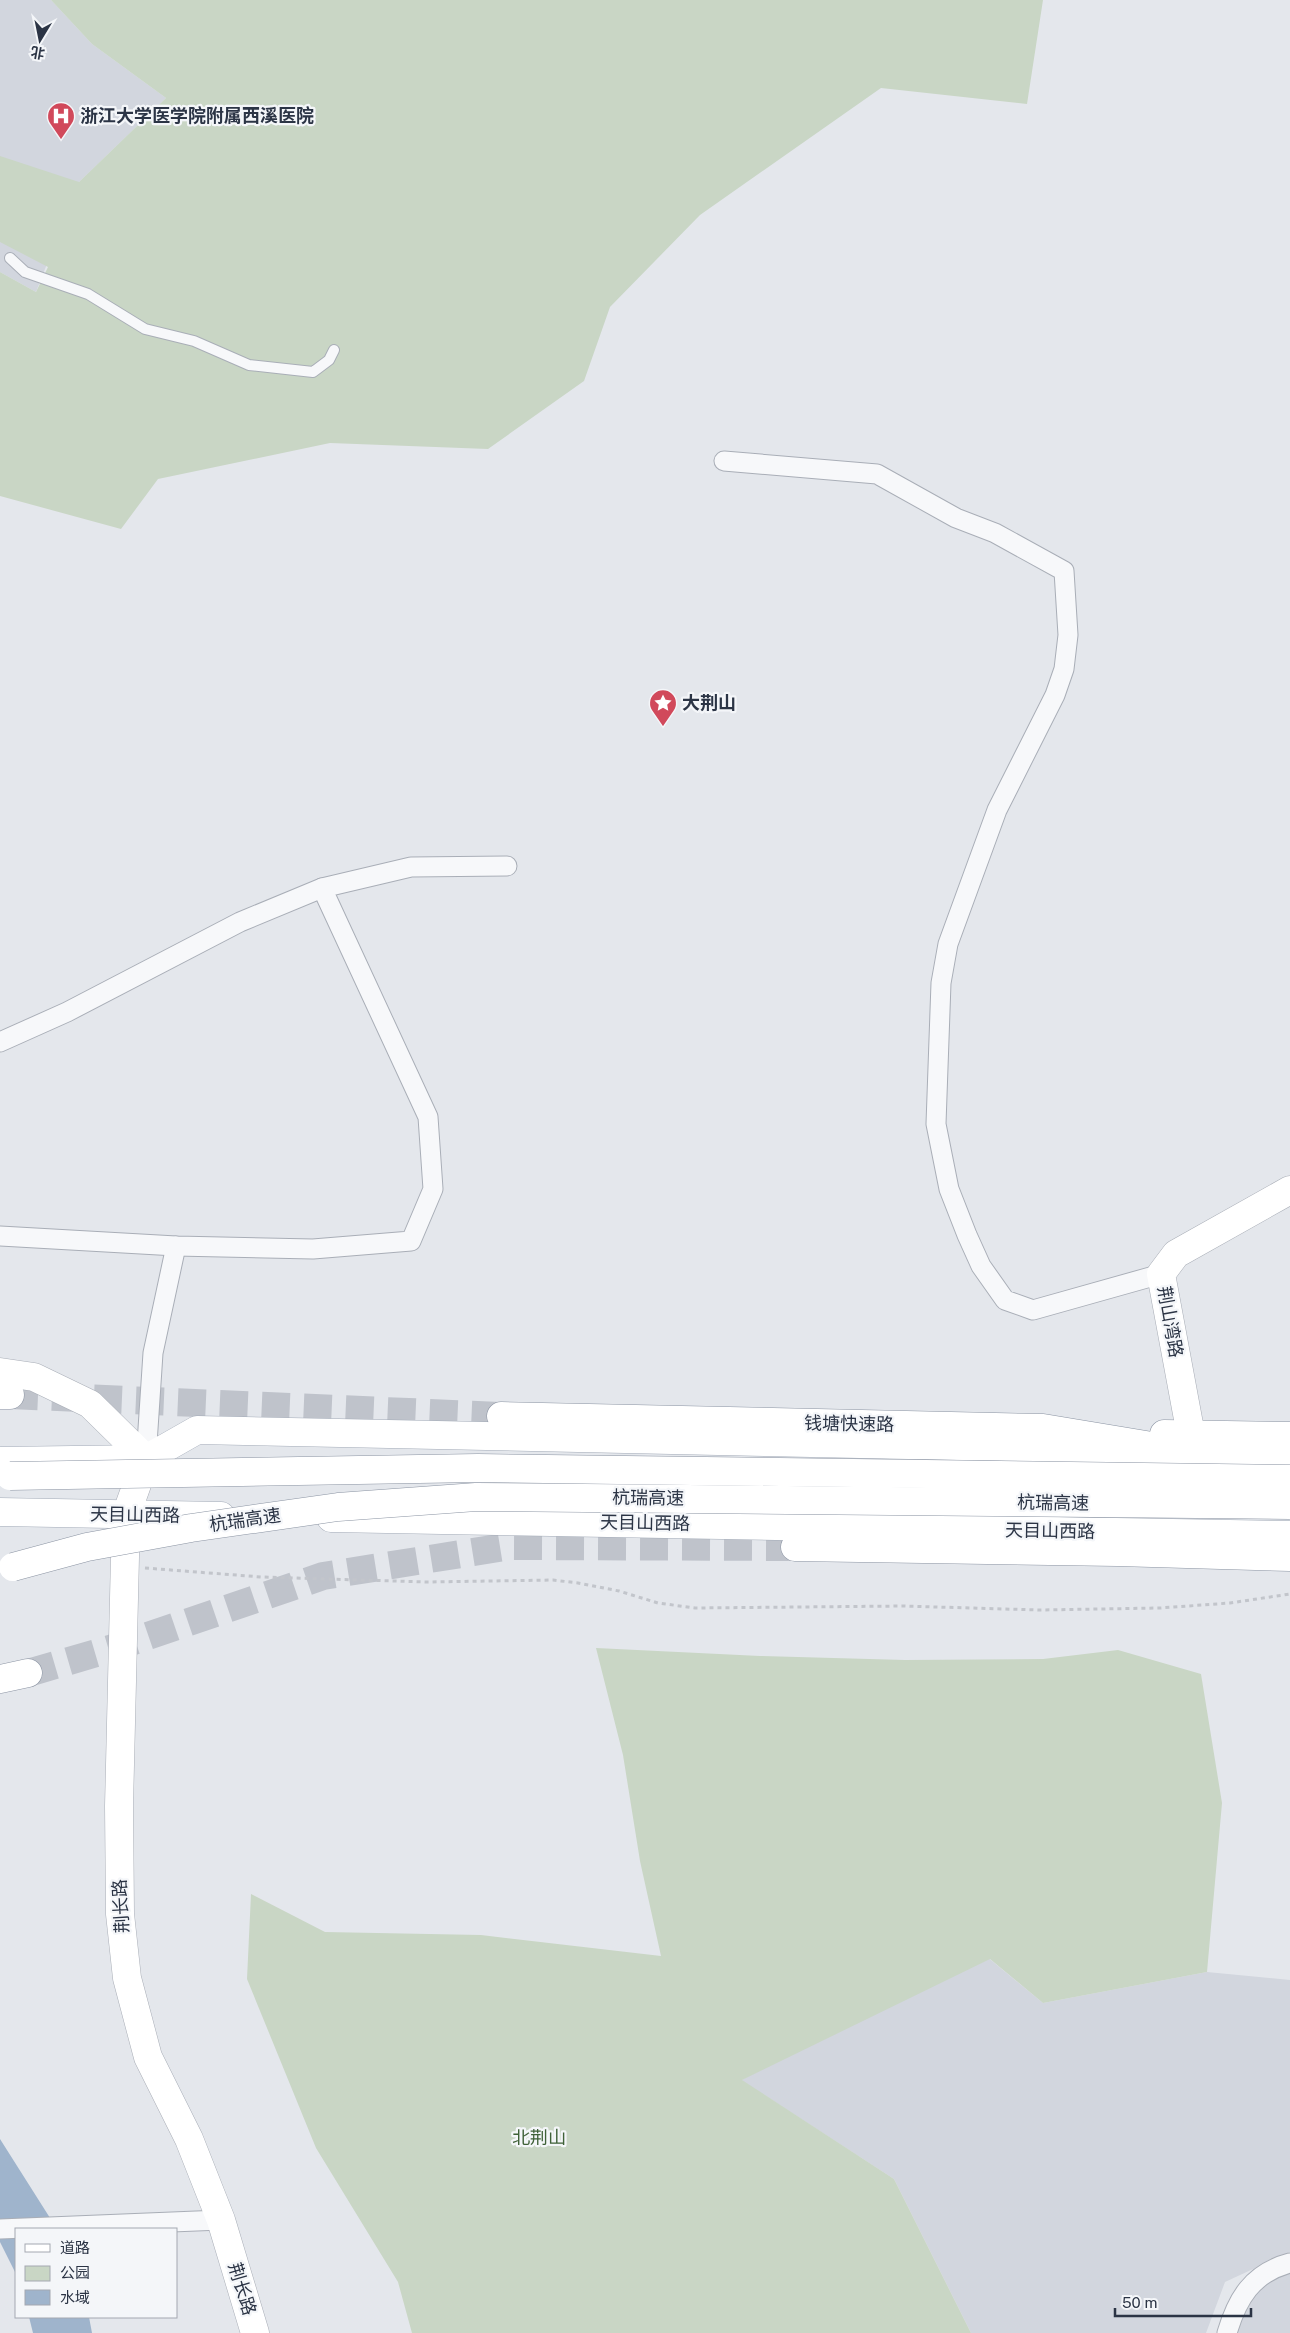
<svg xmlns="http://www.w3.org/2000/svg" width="1290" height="2333" viewBox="0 0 1290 2333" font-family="'Public Sans','Noto Sans SC',sans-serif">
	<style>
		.built { fill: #d2d6de }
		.green { fill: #c9d6c5 }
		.water { fill: #9fb4cc }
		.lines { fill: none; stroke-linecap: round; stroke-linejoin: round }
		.highway-tunnel { stroke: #bfc3cb; stroke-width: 28; stroke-dasharray: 28 14; stroke-linecap: butt }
		.lane-casing { stroke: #a9aeb7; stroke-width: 12 }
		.street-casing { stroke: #a9aeb7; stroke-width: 21 }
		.secondary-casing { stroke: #a9aeb7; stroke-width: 29 }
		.primary-casing { stroke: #a3abb8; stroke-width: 29 }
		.highway-casing { stroke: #8b94a3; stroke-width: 29 }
		.path { stroke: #c2c5cb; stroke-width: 3; stroke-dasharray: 4 4; stroke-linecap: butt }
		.lane { stroke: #f7f8fa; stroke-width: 10 }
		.street { stroke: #f7f8fa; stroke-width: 19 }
		.secondary { stroke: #fff; stroke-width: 28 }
		.primary { stroke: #fff; stroke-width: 28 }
		.highway { stroke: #fff; stroke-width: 28 }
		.highway-bridge-casing { stroke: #8b94a3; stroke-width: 29; stroke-linecap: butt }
		.highway-bridge { stroke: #fff; stroke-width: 28 }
		.labels { text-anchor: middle; stroke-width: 4.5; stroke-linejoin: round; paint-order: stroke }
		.poi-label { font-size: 18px; font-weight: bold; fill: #2b3445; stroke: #f4f6f9; text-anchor: start }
		.street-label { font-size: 18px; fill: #2b3445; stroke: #f4f6f9 }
		.park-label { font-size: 18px; fill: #3f6138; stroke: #f4f6f9 }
	</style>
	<rect width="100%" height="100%" fill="#e4e7ec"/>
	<g class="built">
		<path d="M0,0H51L92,44L166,98L79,182L36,292L0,272Z"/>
		<path d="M986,1956L1043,2003L1207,1972L1290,1980V2252L1225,2282L1206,2333H971L894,2179L741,2080Z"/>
		<path d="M1290,2265V2333H1233L1253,2282Z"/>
	</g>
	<g class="green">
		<path d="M51,0H1043L1027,104L881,88L700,215L610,307L584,381L488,449L330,443L158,479L121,529L0,496V272L36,292L48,267L0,242V156L79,182L166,98L92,44Z"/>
		<path d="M596,1648L760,1656L905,1660L1043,1659L1118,1650L1201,1674L1222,1803L1207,1972L1043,2003L990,1959L742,2080L894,2179L971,2333H412L398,2282L316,2148L247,1979L251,1894L325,1932L481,1935L661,1956L640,1861L623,1755Z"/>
	</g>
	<g class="water">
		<path d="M0,2139L57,2229H16V2274L0,2242Z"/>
		<path d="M29,2317H89L92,2333H33Z"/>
	</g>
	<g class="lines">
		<g class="highway-tunnel">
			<path d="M10,1395L501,1416"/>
			<path d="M28,1673L110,1649L323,1576L511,1546L795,1547"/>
		</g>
		<g class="lane-casing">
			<path id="lane" d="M10,258L25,272L88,294L145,329L194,341L249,365L313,372L329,360L334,350"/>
		</g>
		<g class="street-casing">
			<g id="street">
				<path d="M724,461L877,474L956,518L995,533L1064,571L1068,635L1064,669L1055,695L997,810L948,944L941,983L936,1124L949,1189L967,1235L981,1266L1005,1300L1033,1310L1161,1274"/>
				<path d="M0,1042L67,1012L240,922L322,888"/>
				<path d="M0,1236L176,1246L313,1249L411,1241L433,1189L428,1117L322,888L411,867L507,866"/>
				<path d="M146,1459L153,1353L176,1246"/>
				<path d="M0,2229L221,2220"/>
				<path d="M1227,2333C1237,2299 1252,2273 1290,2263"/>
			</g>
		</g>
		<g class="secondary-casing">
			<g id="secondary">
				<path d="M0,1372L34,1377L90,1404L146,1459L126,1515L119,1806L120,1914L127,1978L148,2057L189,2139L221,2220L255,2333"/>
				<path d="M1191,1435L1161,1274L1176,1254L1290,1190"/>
			</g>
		</g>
		<g class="primary-casing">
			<g id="primary">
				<path d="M0,1461L146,1459L197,1430L1290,1453"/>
				<path d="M0,1512L221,1516"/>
				<path d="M331,1518L1290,1535"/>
			</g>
		</g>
		<g class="highway-casing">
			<g id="highway">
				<path d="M0,1395H10"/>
				<path d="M501,1416L1043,1428L1194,1453"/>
				<path d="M1164,1434L1290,1436"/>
				<path d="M795,1547L1117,1552L1290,1557"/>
				<path d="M0,1679L28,1673"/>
			</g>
		</g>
		<path class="path" d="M145,1568L261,1577L426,1582L553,1580L578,1583L619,1591L658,1603L695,1608L903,1606L1039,1610L1160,1608L1230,1603L1290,1594"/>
		<use href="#lane" class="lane"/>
		<use href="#street" class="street"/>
		<use href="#secondary" class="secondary"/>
		<use href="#primary" class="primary"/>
		<use href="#highway" class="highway"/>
		<g class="highway-bridge-casing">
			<g id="highway-bridge">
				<path d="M10,1476L478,1468L1290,1479"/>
				<path d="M13,1567L87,1547L191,1528L338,1507L476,1497L1290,1505"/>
			</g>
		</g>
		<use href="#highway-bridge" class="highway-bridge"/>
	</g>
	<defs>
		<g id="hospital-pin" transform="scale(1.4375)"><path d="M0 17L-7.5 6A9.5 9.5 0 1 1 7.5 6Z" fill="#d1495b" stroke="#f4f6f9"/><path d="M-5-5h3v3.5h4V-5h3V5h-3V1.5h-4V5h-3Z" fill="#fff"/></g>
		<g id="sight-pin" transform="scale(1.4375)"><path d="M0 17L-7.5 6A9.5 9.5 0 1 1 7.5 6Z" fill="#d1495b" stroke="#f4f6f9"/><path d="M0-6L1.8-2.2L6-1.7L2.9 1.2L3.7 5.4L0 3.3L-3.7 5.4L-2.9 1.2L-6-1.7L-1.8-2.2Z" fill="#fff"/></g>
	</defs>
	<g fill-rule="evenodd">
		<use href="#hospital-pin" x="61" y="116"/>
		<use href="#sight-pin" x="663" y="703"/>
	</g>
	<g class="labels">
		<g class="poi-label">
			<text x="80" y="122">浙江大学医学院附属西溪医院</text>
			<text x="682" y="709">大荆山</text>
		</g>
		<g class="street-label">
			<text transform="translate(1170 1322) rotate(80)" y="6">荆山湾路</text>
			<text transform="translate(849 1424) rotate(1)" y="6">钱塘快速路</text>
			<text transform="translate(648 1498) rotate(1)" y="6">杭瑞高速</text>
			<text transform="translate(1053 1503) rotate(1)" y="6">杭瑞高速</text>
			<text transform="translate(135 1515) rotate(1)" y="6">天目山西路</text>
			<text transform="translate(245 1520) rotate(-8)" y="6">杭瑞高速</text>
			<text transform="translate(645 1523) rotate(1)" y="6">天目山西路</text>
			<text transform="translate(1050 1531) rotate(1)" y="6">天目山西路</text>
			<text transform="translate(121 1906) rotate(-93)" y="6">荆长路</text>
			<text transform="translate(242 2289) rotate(73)" y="6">荆长路</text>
		</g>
		<g class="park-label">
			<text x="539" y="2144">北荆山</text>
		</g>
	</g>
	<rect x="15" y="2228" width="162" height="90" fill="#f4f6f9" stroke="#a4a8b1"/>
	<rect x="25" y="2244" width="25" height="8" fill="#ffffff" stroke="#a4a8b1"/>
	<text x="60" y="2253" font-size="15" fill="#2b3445">道路</text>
	<rect x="25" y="2266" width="25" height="15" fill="#c9d6c5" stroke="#a4a8b1"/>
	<text x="60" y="2278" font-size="15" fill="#2b3445">公园</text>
	<rect x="25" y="2290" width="25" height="15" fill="#9fb4cc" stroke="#a4a8b1"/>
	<text x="60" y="2303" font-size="15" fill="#2b3445">水域</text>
	<g transform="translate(40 40) rotate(190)" stroke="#f4f6f9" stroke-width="4" paint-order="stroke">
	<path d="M0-4L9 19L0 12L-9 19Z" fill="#2b3445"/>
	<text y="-8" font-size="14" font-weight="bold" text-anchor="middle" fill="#2b3445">北</text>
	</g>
	<path d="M1115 2308v8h136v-8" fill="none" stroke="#2b3445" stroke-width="2.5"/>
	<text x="1122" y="2308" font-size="15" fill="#2b3445" stroke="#f4f6f9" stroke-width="4" paint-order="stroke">50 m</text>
</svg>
